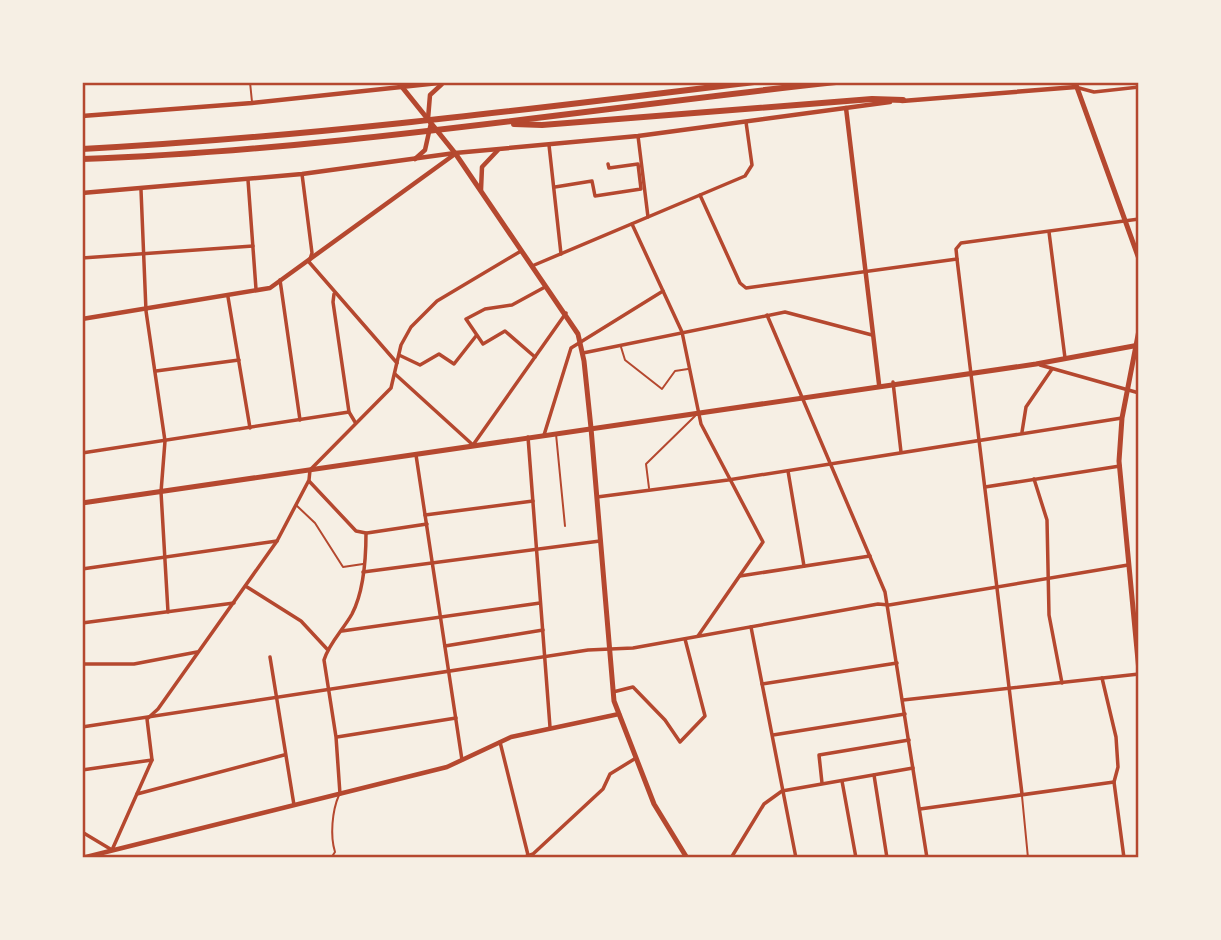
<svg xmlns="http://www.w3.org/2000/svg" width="1221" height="940" viewBox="0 0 1221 940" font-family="'Exo 2',sans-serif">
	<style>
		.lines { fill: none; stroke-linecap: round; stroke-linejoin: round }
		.service { stroke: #b5482f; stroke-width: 2 }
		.minor { stroke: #b5482f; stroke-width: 3.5 }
		.tertiary { stroke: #b5482f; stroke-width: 4.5 }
		.secondary { stroke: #b5482f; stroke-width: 5 }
		.motorway { stroke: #b5482f; stroke-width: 6 }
		.neatline { fill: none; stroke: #b5482f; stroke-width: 2.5 }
	</style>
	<rect width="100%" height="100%" fill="#f6efe4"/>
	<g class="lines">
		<g class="service">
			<path d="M250,82L252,102"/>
			<path d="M621,347L625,360L662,389L675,371L688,369"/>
			<path d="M556,434L565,526"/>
			<path d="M649,488L646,464L695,416"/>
			<path d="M296,505L315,523L343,567L363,564"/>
			<path d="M1022,796L1028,858"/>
			<path d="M331,858L335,852C330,836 332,811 339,795"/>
		</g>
		<g class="minor">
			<path d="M1079,88L1094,92L1139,87"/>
			<path d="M638,136L648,217"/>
			<path d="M549,145L561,254"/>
			<path d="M302,174L312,253L309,262L397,363"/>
			<path d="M248,180L256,289"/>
			<path d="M555,187L592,181L595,196L641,189L638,164L609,168L608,164"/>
			<path d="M141,190L146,311L165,441L161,492L168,612"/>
			<path d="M700,195L740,283L746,288L957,259L1022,794"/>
			<path d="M632,224L682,332L701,424L763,542L698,636"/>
			<path d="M1049,232L1065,358"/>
			<path d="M82,258L253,246"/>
			<path d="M957,259L956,249L961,243L1139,219"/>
			<path d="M532,266L745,176L752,165L746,122"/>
			<path d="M280,280L300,420"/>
			<path d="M334,294L333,302L349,412L355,422"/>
			<path d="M228,297L250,428"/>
			<path d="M767,315L885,592L927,858"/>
			<path d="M583,353L785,312L872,335"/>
			<path d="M399,355L420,365L439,354L454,364L476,336"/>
			<path d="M535,357L505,331L483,344L466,319L485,309L512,305L545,287"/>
			<path d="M1040,365L1139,393"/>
			<path d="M156,371L239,360"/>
			<path d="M395,374L473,445L566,313"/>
			<path d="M893,382L901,452"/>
			<path d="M1022,432L1026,407L1052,369"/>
			<path d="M544,435L571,348L663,291"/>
			<path d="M528,437L550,727"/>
			<path d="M82,453L349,412"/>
			<path d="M416,455L462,760"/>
			<path d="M788,471L804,566"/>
			<path d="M1034,479L1047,520L1049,615L1062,683"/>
			<path d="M309,481L356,531L366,533C366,559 364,591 352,614C343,630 329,643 324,660L336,737L340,794"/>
			<path d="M985,487L1120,466"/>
			<path d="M597,497L728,480L1122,418"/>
			<path d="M425,515L533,501"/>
			<path d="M367,533L427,524"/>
			<path d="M82,569L277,541"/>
			<path d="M363,572L600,541"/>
			<path d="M740,576L870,556"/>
			<path d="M247,587L301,621L327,649"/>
			<path d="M82,623L234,603"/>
			<path d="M751,627L796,858"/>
			<path d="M342,631L540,603"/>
			<path d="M445,646L543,630"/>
			<path d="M270,657L294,805"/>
			<path d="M82,664H134L197,652"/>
			<path d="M1102,678L1116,737L1118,767L1114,782L1124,858"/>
			<path d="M762,684L897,663"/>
			<path d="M613,692L633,687L665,720L680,742L705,716L685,639"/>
			<path d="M903,700L1139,674"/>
			<path d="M82,727L588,650L633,648L878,604L889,605L1128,565"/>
			<path d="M773,735L905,714"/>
			<path d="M337,737L456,718"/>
			<path d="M500,742L528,855"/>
			<path d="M82,770L152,760"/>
			<path d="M874,775L887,858"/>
			<path d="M842,781L856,858"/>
			<path d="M822,783L819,755L909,740"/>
			<path d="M137,794L284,755"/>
			<path d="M920,809L1114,782"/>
			<path d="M82,832L112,850L152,760L147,719L158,709L277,541L309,480L310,470L391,388L401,345L411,327L437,301L521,251"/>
			<path d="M522,858L533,854L603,789L610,774L636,758"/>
			<path d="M731,858L764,804L782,791L913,768"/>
		</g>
		<g class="tertiary">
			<path d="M902,101L1076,87"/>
			<path d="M846,108L879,384"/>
			<path d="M82,116L252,103L448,82"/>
			<path d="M428,119L430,95L442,84"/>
			<path d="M415,159L425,150L431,123"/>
			<path d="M481,190L482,167L498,150"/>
			<path d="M82,193L302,174L455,153L638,136L890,102"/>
			<path d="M82,319L270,288L455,154"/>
			<path d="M82,858L447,767L511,737L619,714"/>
		</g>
		<g class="secondary">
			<path d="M398,82L455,153L578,334L584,361L591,428L614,701L654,804L687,858"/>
			<path d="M1075,82L1139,259"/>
			<path d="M1139,330L1122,418L1119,461L1139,671"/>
			<path d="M82,503L1036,364L1139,345"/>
		</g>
		<g class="motorway">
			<path d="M514,124L542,125L872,99L903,100"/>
			<path d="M82,149C308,137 531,109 754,82"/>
			<path d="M82,159C335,150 585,109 836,82"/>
		</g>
	</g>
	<rect width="1221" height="940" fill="none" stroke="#f6efe4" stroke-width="168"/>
	<rect x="84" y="84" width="1053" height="772" class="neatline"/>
</svg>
